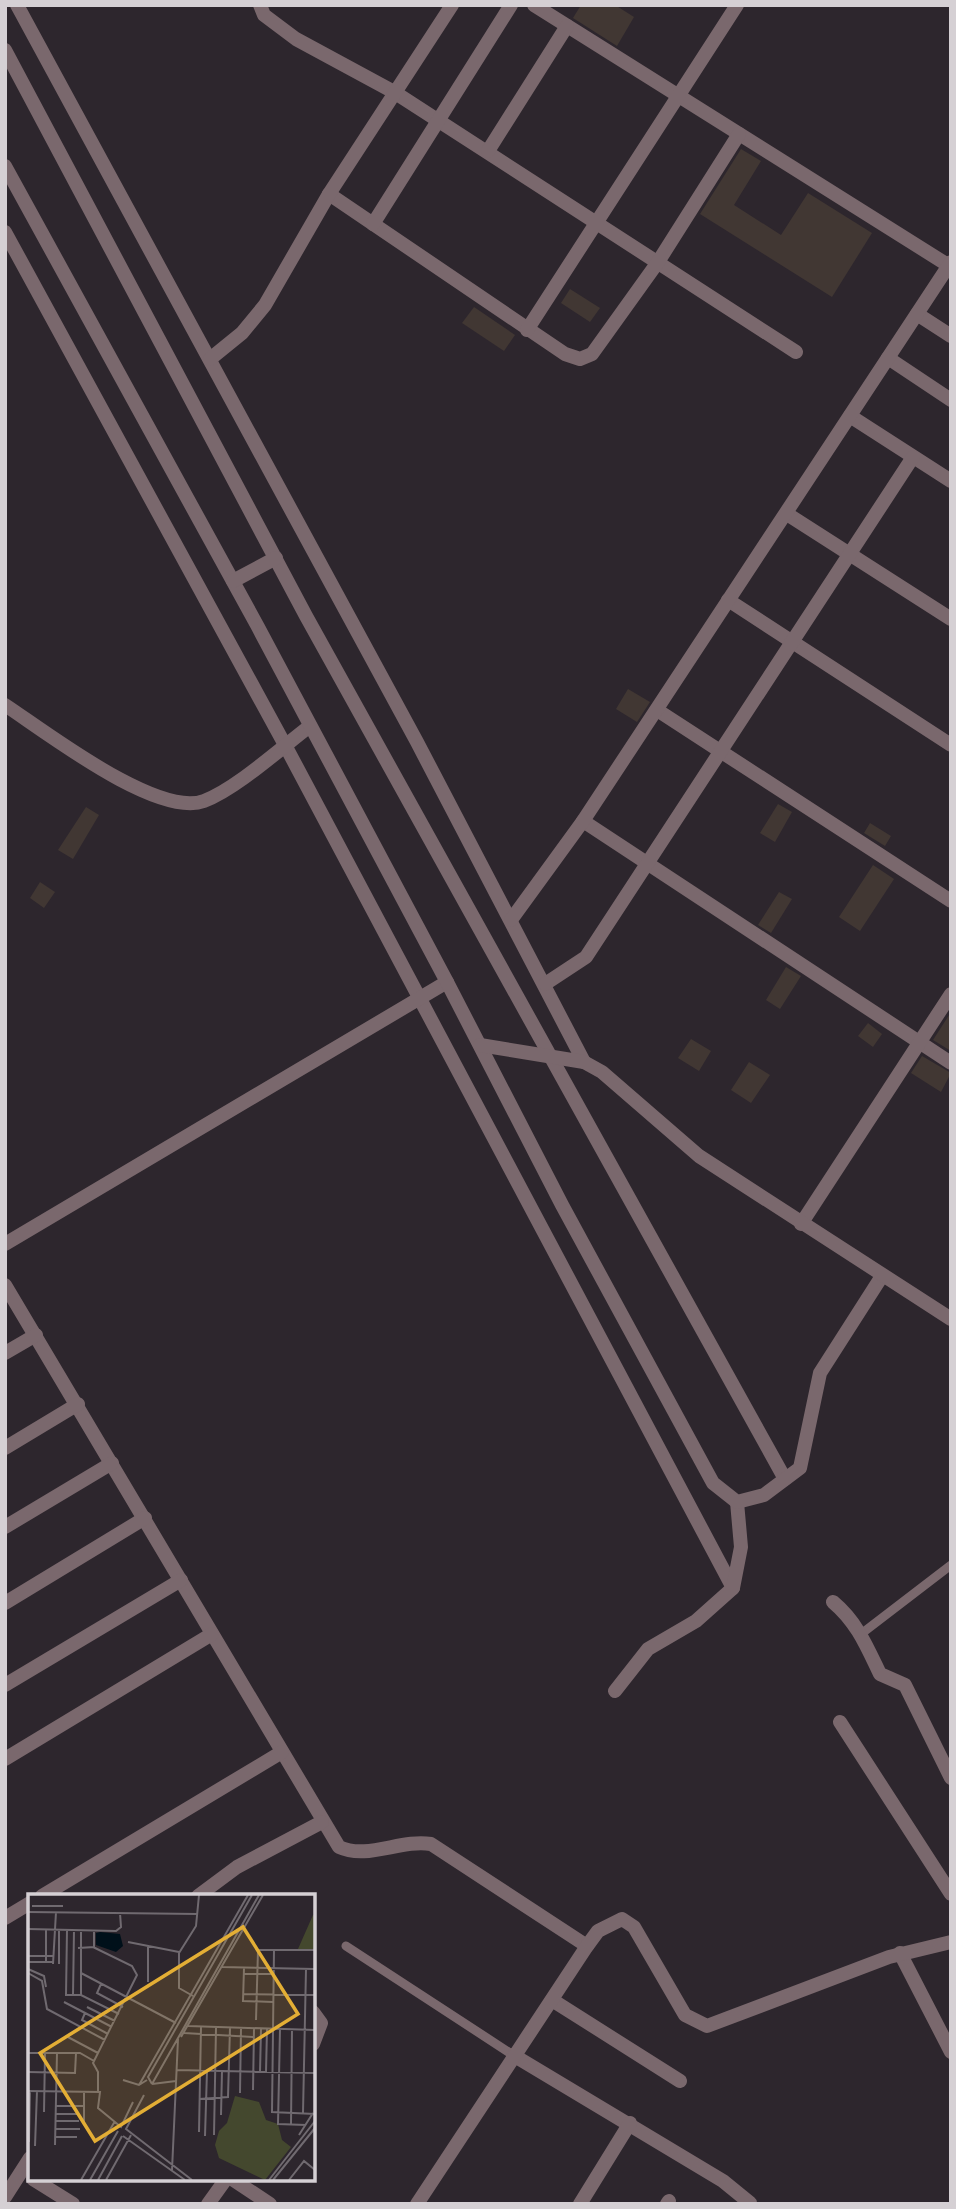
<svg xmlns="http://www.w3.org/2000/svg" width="956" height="2209" viewBox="0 0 956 2209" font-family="Bitter,serif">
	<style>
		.building { fill: #413733 }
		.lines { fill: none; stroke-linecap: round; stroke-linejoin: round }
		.service { stroke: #7a686d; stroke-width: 9 }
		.minor { stroke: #7a686d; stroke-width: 14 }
		.tertiary { stroke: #7a686d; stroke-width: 14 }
		.inset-road { fill: none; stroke: #706a70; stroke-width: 2 }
		.view { fill: #e3ae35; fill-opacity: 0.15; stroke: #e3ae35; stroke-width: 3.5 }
		.inset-edge { fill: none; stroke: #d5d0d4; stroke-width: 3.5 }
	</style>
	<rect width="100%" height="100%" fill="#2d262d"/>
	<g class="building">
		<path d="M581,5H615L634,17L617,46L573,18Z"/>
		<path d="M741,149L761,161L734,205L781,235L808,193L872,233L832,297L700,214Z"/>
		<path d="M570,289L600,308L590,322L561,303Z"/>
		<path d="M474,307L515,335L504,351L462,323Z"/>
		<path d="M628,689L650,702L637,722L616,709Z"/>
		<path d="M778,804L792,812L775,842L760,833Z"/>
		<path d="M86,807L99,815L73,859L58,850Z"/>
		<path d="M870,823L891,836L885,846L864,833Z"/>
		<path d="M873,865L894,879L860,931L839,917Z"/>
		<path d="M40,882L55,892L44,908L30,898Z"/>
		<path d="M779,892L792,899L771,933L758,925Z"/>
		<path d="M786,967L801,976L780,1009L766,1000Z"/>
		<path d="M951,1012V1051L933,1040Z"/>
		<path d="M868,1023L882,1034L873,1047L858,1036Z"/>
		<path d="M691,1039L711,1051L699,1071L678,1058Z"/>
		<path d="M922,1056L951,1073L941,1092L911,1073Z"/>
		<path d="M749,1062L770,1075L751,1103L731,1090Z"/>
	</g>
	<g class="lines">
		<g class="service">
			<path d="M861,1634L951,1565"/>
			<path d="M346,1946L513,2055"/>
		</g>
		<g class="minor">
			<path d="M17,5L417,742L584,1062"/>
			<path d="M260,5L264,15L296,39L394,92L796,352"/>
			<path d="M534,5L951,267"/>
			<path d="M488,151L567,26"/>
			<path d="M329,194L565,354L580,359L592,354L658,262L739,134"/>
			<path d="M373,224L511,5"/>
			<path d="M5,232L285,745L733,1588"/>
			<path d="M917,314L951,336"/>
			<path d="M527,330L737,5"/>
			<path d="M888,358L951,400"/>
			<path d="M210,359L242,333L265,305L329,194L452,5"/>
			<path d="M850,416L951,481"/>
			<path d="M787,514L951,619"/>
			<path d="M728,600L951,745"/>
			<path d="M5,705C46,732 157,818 204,801C236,789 281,748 310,726"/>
			<path d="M657,710L951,901"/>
			<path d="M583,821L951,1063"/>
			<path d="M511,920L583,821L951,262"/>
			<path d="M545,984L586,957L913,457"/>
			<path d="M801,1224L951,994"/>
			<path d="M5,1244L447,982"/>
			<path d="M5,1285L339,1847C367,1860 401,1839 431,1844L587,1946"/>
			<path d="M5,1353L36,1335"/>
			<path d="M5,1448L78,1404"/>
			<path d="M5,1527L112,1463"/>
			<path d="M833,1602C857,1622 867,1647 880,1674L905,1685L951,1778"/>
			<path d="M5,1603L145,1518"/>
			<path d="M5,1685L181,1580"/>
			<path d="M615,1691L648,1649L696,1621L733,1588L741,1547L737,1502"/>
			<path d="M840,1722L951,1894"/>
			<path d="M5,1759L212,1634"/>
			<path d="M42,1896L282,1752"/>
			<path d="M198,1896L237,1867L322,1822"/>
			<path d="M5,1918L30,1903"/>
			<path d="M900,1953L951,2052"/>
			<path d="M552,2000L680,2081"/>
			<path d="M313,2012L321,2023L313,2044"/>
			<path d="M513,2055L723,2181L750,2203"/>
			<path d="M33,2179L73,2204"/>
			<path d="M232,2179L270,2204"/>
			<path d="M5,2197L30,2158"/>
			<path d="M208,2204L226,2179"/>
			<path d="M417,2204L587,1946L598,1931L622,1919L634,1927L685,2015L707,2026L889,1957L951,1942"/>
			<path d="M580,2204L630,2123"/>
			<path d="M667,2204L669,2201"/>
		</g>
		<g class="tertiary">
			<path d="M5,50L306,616L785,1479"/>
			<path d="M5,166L258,627L447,982L562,1205L713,1483L737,1502L764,1495L800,1468L820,1373L882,1276"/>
			<path d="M233,581L276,558"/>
			<path d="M480,1045L584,1062L602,1072L699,1156L951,1319"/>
		</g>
	</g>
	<g transform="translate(28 1894)">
		<rect width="287" height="287" fill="#2d262d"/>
		<path d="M287,21V55H270L285,21ZM207,202L231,208L238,226L250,230L254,246L263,253L237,286L191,264L187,251L191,237L199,229Z" fill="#44482e"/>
		<path d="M72,38L92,40L95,52L88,58L68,51V39Z" fill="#00101a"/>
		<path class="inset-road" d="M4,12H35M0,18L170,20M0,35L88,37L93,33L92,19M39,36L38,101H53L91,120M100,48L151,58M65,53L104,72L109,81L65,169L70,178V198M50,54L66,53V36M246,56L244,218L287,220M0,62H25M0,68H25M18,68V35M25,70L28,18M31,70V36M194,73L287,75M216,74L215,107L245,108M0,75L16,82L18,93M0,79L14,87L19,115L77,146M53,79L148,129M216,80H245M120,88V51M73,90L69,99L95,113M215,100L287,101M45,101L46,36M53,101V36M165,102L151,94V59L168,32L171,1M36,108L84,133M59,113L87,127M57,119L54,126L80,140M228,126L230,56H287M160,132L287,136M252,135L250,230L278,231M287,136V168M156,139L225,143M38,142L70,159M153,143L235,1M0,159H52L66,167M149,176L287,179M0,178L47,179L48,159M232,178L233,135M238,178L239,135M95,186L111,191L119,186M124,190L120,183L224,1M124,190L231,1M124,190L148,187M111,191L220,1M225,196L226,135M0,197L72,198L70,214L93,233L105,208M56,198V228M212,199L213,134M116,201L98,235L164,286M171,205L200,203L202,134M28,212H56M16,218L17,159M275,219L278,75M28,220H51M193,221L194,177M28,227H51M263,231L264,135M27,235H52M171,238L173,133M186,241L188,134M271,241L285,219M95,242L157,286M177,242L179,177M27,243H49M1,248L2,197M27,251L29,159M7,252L9,197M144,276L150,145M53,286L87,227M62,286L90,237M70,286L94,242M78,286L103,241M241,286L287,227M245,286L287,234M261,286L276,267L287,276"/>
		<path class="view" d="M215,33L270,120L67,247L12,159Z"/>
		<rect width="287" height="287" class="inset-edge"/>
	</g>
	<rect width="956" height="2209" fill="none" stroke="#d5d0d4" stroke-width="14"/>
</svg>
